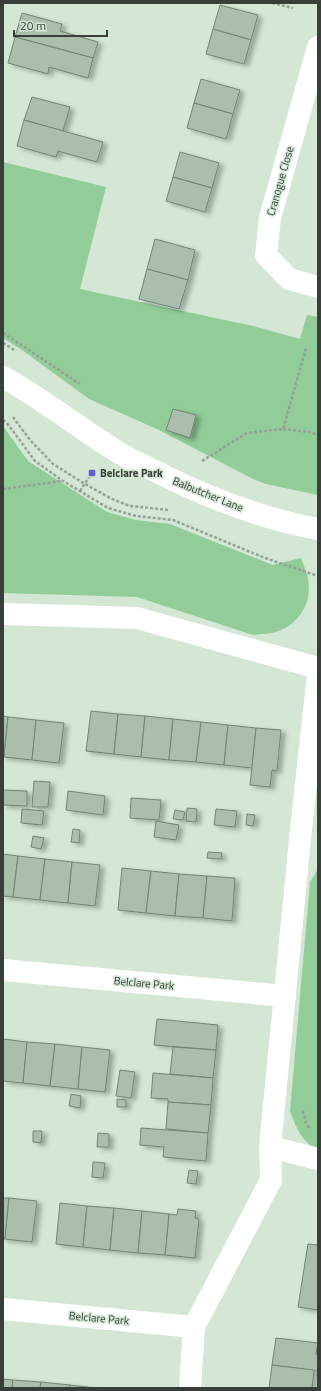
<svg xmlns="http://www.w3.org/2000/svg" width="321" height="1391" viewBox="0 0 321 1391" font-family="'Titillium Web',sans-serif">
	<style>
		.green { fill: #92cc98 }
		.building { fill: #abbeac; stroke: #728473; filter: url(#shadow) }
		.lines { fill: none; stroke-linecap: round; stroke-linejoin: round }
		.path { stroke: #94a395; stroke-width: 2.5; stroke-dasharray: 3 2; stroke-linecap: butt }
		.minor { stroke: #fff; stroke-width: 22 }
		.poi-dot { fill: #635dd6; stroke: #d3e7d4; stroke-width: 1.5 }
		.labels { text-anchor: middle; stroke-width: 3; stroke-linejoin: round; paint-order: stroke }
		.street-label { font-size: 11px; fill: #373f38; stroke: #d3e7d4 }
		.poi-label { font-size: 11px; font-weight: bold; fill: #373f38; stroke: #d3e7d4; text-anchor: start }
	</style>
	<defs>
		<filter id="shadow"><feDropShadow dx="4.5" dy="2.5" stdDeviation="2" flood-color="#0004"/></filter>
	</defs>
	<rect width="100%" height="100%" fill="#d3e7d4"/>
	<g class="green">
		<path d="M3,162L106,187L80,289L253,326L300,339L307,315L318,317V495L266,484L253,479L159,430L89,399L22,350L3,338Z"/>
		<path d="M3,426L28,461L107,512L136,520L170,524L273,565L301,558C303,564 307,572 308,579C313,604 297,627 272,633C266,634 259,634 253,635L137,597L3,593Z"/>
		<path d="M318,869V1151C301,1140 297,1130 290,1111L310,882Z"/>
	</g>
	<g class="building">
		<path d="M220,5L258,15L251,40L213,29Z"/>
		<path d="M22,13L62,24L60,31L98,42L93,58L15,37Z"/>
		<path d="M213,29L251,40L244,64L206,54Z"/>
		<path d="M15,37L93,58L88,78L49,67L48,74L8,63Z"/>
		<path d="M201,79L240,90L233,114L194,103Z"/>
		<path d="M32,97L70,107L63,131L24,120Z"/>
		<path d="M194,103L233,114L226,139L187,128Z"/>
		<path d="M24,120L103,142L97,162L58,151L56,157L17,146Z"/>
		<path d="M180,152L219,163L212,188L173,177Z"/>
		<path d="M173,177L212,188L205,212L166,201Z"/>
		<path d="M155,239L195,250L188,280L147,269Z"/>
		<path d="M147,269L188,280L179,309L139,299Z"/>
		<path d="M173,409L196,415L190,438L166,430Z"/>
		<path d="M91,711L118,714L114,754L86,751Z"/>
		<path d="M118,714L145,716L141,757L114,754Z"/>
		<path d="M3,716L8,717L4,757H3Z"/>
		<path d="M145,716L173,719L169,760L141,757Z"/>
		<path d="M8,717L36,720L32,760L4,757Z"/>
		<path d="M173,719L201,722L196,762L169,760Z"/>
		<path d="M36,720L64,723L59,763L32,760Z"/>
		<path d="M201,722L228,725L224,765L196,762Z"/>
		<path d="M228,725L256,728L252,768L224,765Z"/>
		<path d="M256,728L281,730L277,771L272,770L270,787L250,785Z"/>
		<path d="M34,781L50,782L48,807H32Z"/>
		<path d="M3,790L27,791V806L3,805Z"/>
		<path d="M68,791L105,796L103,815L66,810Z"/>
		<path d="M131,798L161,800L159,820L130,818Z"/>
		<path d="M187,808L197,809L196,822L186,821Z"/>
		<path d="M22,809L44,811L42,825L21,823Z"/>
		<path d="M216,809L237,811L235,827L214,825Z"/>
		<path d="M175,810L185,812L183,820L173,819Z"/>
		<path d="M247,814L255,815L253,826L246,825Z"/>
		<path d="M156,821L179,825L176,840L154,837Z"/>
		<path d="M73,829L80,830L79,843L71,842Z"/>
		<path d="M33,836L44,838L41,849L31,847Z"/>
		<path d="M208,852L222,853L221,859L207,858Z"/>
		<path d="M3,854L18,856L13,897L3,896Z"/>
		<path d="M18,856L45,859L40,900L13,897Z"/>
		<path d="M45,859L72,862L68,903L40,900Z"/>
		<path d="M72,862L100,865L95,906L68,903Z"/>
		<path d="M122,868L151,871L146,913L118,910Z"/>
		<path d="M151,871L179,874L175,916L146,913Z"/>
		<path d="M179,874L207,876L203,918L175,916Z"/>
		<path d="M207,876L235,878L232,921L203,918Z"/>
		<path d="M157,1019L218,1025L216,1050L154,1045Z"/>
		<path d="M3,1039L27,1042L23,1083L3,1081Z"/>
		<path d="M27,1042L55,1044L50,1086L23,1083Z"/>
		<path d="M55,1044L82,1047L78,1089L50,1086Z"/>
		<path d="M82,1047L110,1050L105,1092L78,1089Z"/>
		<path d="M173,1047L216,1050L213,1078L170,1074Z"/>
		<path d="M120,1070L135,1072L131,1098L116,1096Z"/>
		<path d="M153,1073L213,1078L211,1105L168,1102V1099L151,1098Z"/>
		<path d="M71,1094L81,1096L80,1108L69,1106Z"/>
		<path d="M117,1099L126,1100V1107H117Z"/>
		<path d="M168,1102L211,1105L208,1133L166,1129Z"/>
		<path d="M141,1128L208,1133L206,1161L163,1157L164,1147L140,1145Z"/>
		<path d="M33,1131H42L41,1143L33,1142Z"/>
		<path d="M98,1133L109,1134V1147H97Z"/>
		<path d="M93,1162L105,1163L103,1178L92,1177Z"/>
		<path d="M189,1170L198,1171L196,1184L187,1183Z"/>
		<path d="M3,1198H9L5,1239H3Z"/>
		<path d="M9,1198L37,1201L32,1242L5,1239Z"/>
		<path d="M60,1203L87,1206L83,1247L56,1244Z"/>
		<path d="M87,1206L114,1208L110,1250L83,1247Z"/>
		<path d="M114,1208L142,1211L138,1253L110,1250Z"/>
		<path d="M178,1209L196,1211L195,1218L199,1219L195,1258L165,1255L169,1214L177,1215Z"/>
		<path d="M142,1211L169,1214L165,1255L138,1253Z"/>
		<path d="M308,1244L318,1245V1310L298,1307Z"/>
		<path d="M276,1338L318,1343L316,1354L318,1355V1371L272,1365Z"/>
		<path d="M272,1365L314,1370L312,1388H269Z"/>
		<path d="M3,1379L13,1380L12,1388H3Z"/>
		<path d="M13,1380L41,1382L40,1388H12Z"/>
		<path d="M41,1382L70,1385L69,1388H40Z"/>
		<path d="M70,1385L96,1388H69Z"/>
	</g>
	<g class="lines">
		<g class="path">
			<path d="M272,3L293,8"/>
			<path d="M3,333L80,384"/>
			<path d="M3,343L16,351"/>
			<path d="M13,417L30,440L53,464L85,484L112,499L130,506L169,510"/>
			<path d="M3,420L7,423L35,461L63,481L108,508L136,516L173,520L265,558L318,576"/>
			<path d="M283,429L310,432L318,435"/>
			<path d="M202,461L247,433L283,429L306,348"/>
			<path d="M3,489L62,481"/>
			<path d="M80,491L92,473"/>
			<path d="M303,1111L306,1123L310,1129"/>
		</g>
		<g class="minor">
			<path d="M318,47L270,218L266,255L289,279L318,287"/>
			<path d="M3,377C45,400 82,431 123,455C133,461 145,466 155,471C206,497 263,519 318,529"/>
			<path d="M3,614L137,618L318,668"/>
			<path d="M3,970L285,996"/>
			<path d="M270,1147L318,1159"/>
			<path d="M3,1309L194,1327"/>
			<path d="M190,1388L194,1327L271,1180L270,1147L301,829L318,674"/>
		</g>
	</g>
	<rect class="poi-dot" x="88" y="469" width="8" height="8" rx="2"/>
	<g class="labels">
		<g class="street-label">
			<text transform="translate(280 181) rotate(-74)" y="4">Cranogue Close</text>
			<text transform="translate(208 494) rotate(22)" y="4">Balbutcher Lane</text>
			<text transform="translate(144 983) rotate(5)" y="4">Belclare Park</text>
			<text transform="translate(99 1318) rotate(5)" y="4">Belclare Park</text>
		</g>
		<g class="poi-label">
			<text x="100" y="477">Belclare Park</text>
		</g>
	</g>
	<rect width="321" height="1391" fill="none" stroke="#373f38" stroke-width="8"/>
	<path d="M14 30v6h93v-6" fill="none" stroke="#373f38" stroke-width="2"/>
	<text x="20" y="30" font-size="12" fill="#373f38" stroke="#d3e7d4" stroke-width="3" paint-order="stroke">20 m</text>
</svg>
